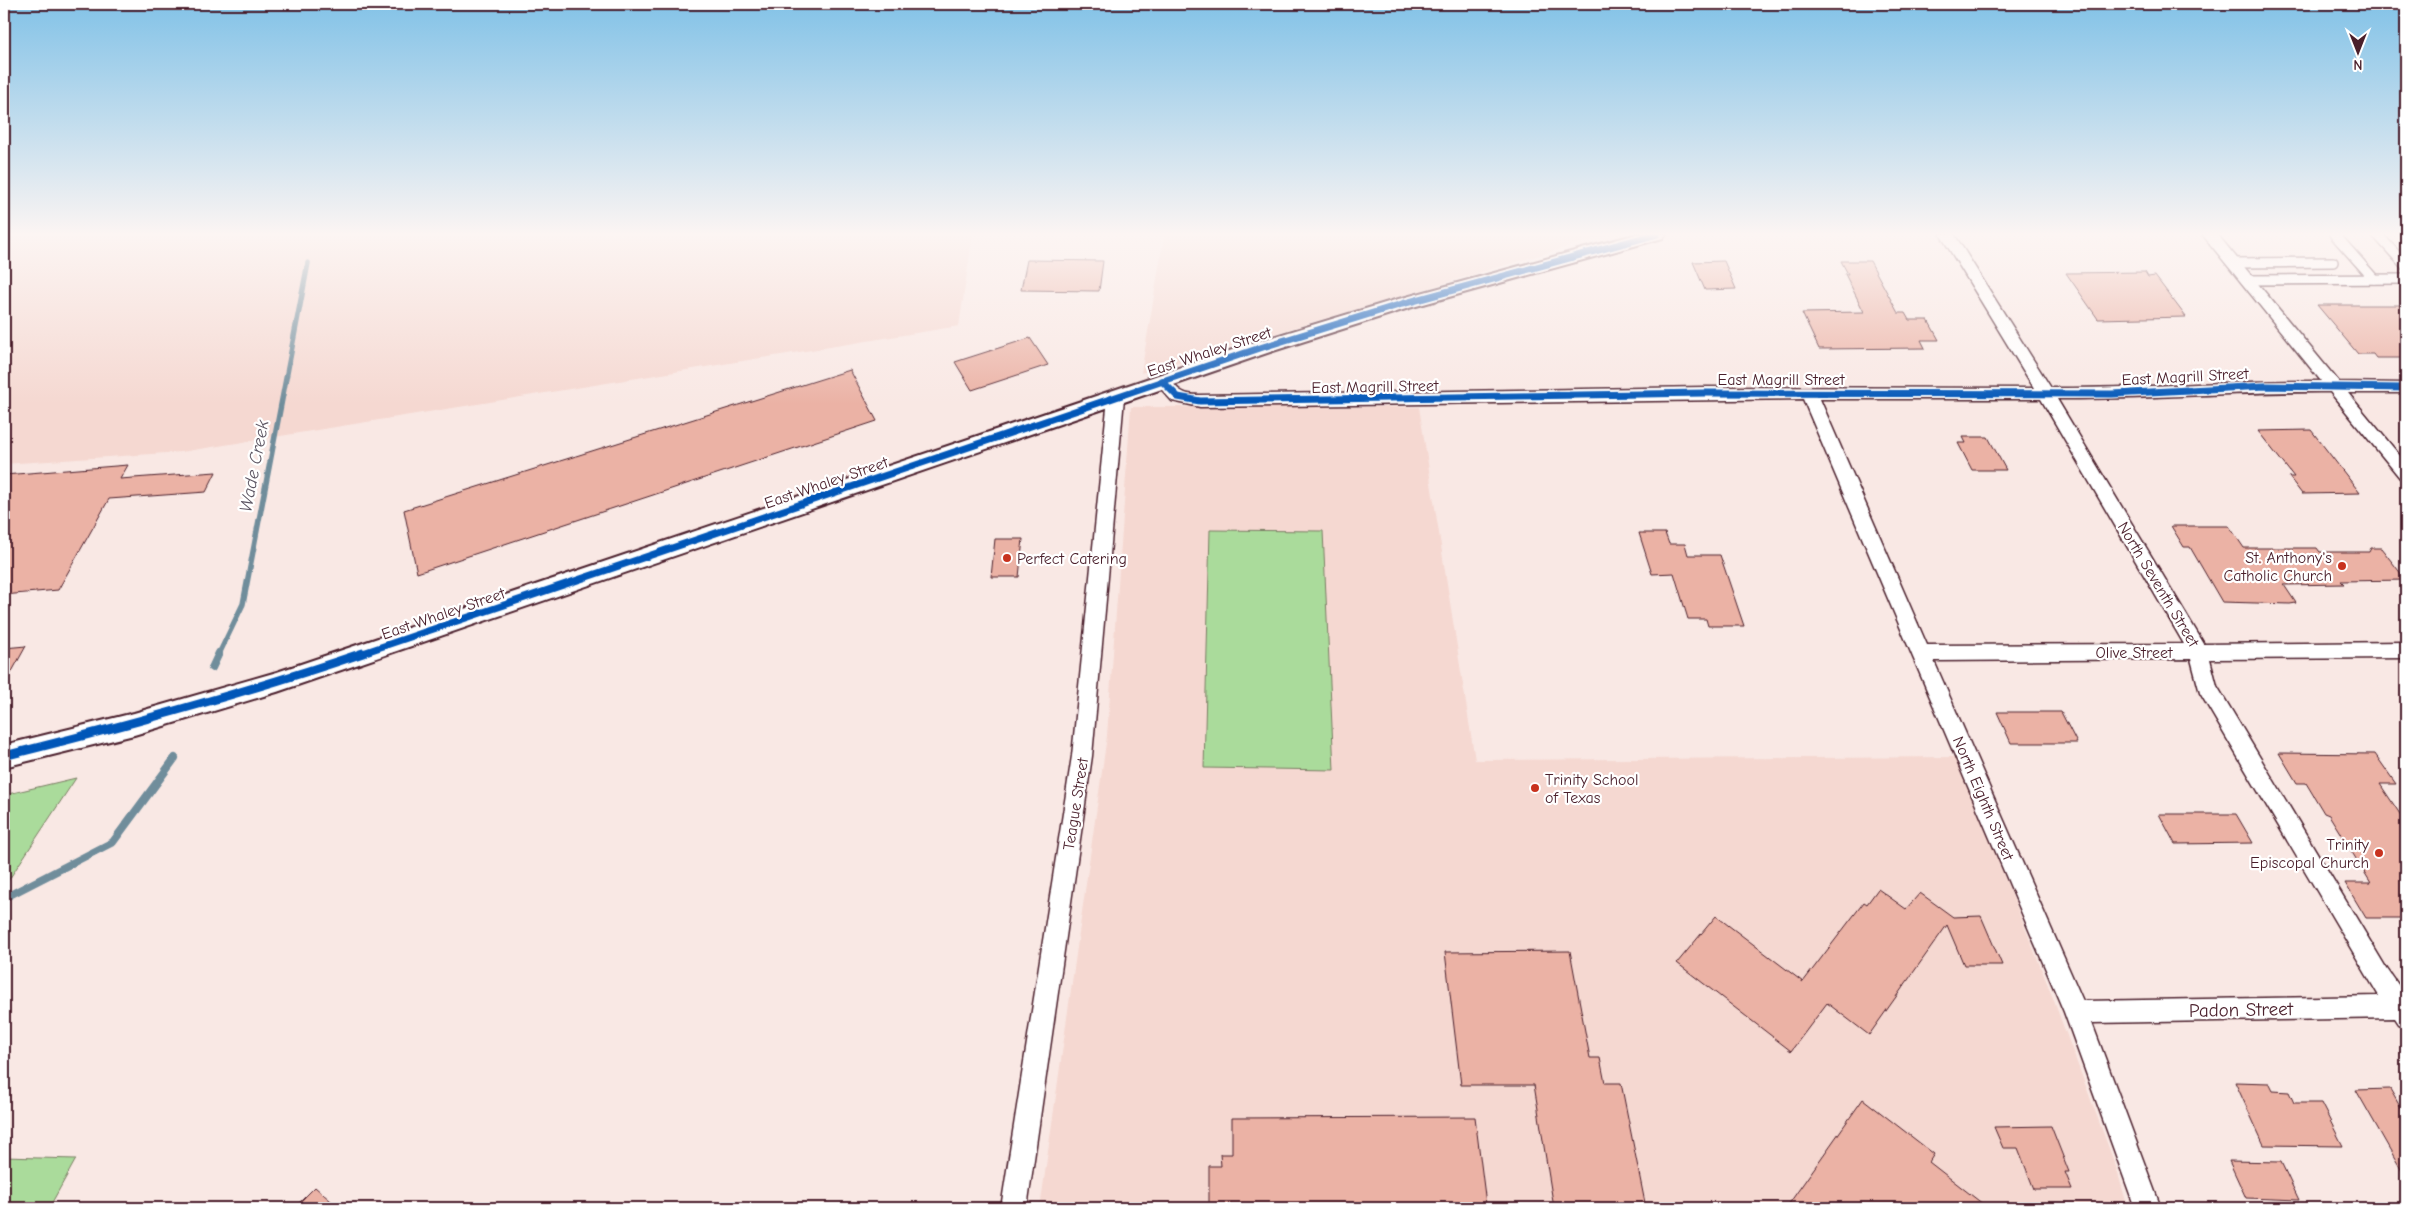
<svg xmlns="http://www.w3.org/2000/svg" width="2410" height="1212" viewBox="0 0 2410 1212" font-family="'Comic Neue',sans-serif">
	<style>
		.built { fill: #f5d8d1 }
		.green { fill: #aadb9b; stroke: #7a7d63 }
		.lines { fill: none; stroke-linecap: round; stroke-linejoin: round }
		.stream-far1 { stroke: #708d9b; stroke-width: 5.5 }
		.stream { stroke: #708d9b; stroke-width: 8 }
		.building { fill: #ebb2a5; stroke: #4a1f2b }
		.service-casing { stroke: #4a1f2b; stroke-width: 12 }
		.minor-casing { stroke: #4a1f2b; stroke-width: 3 }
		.tertiary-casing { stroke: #4a1f2b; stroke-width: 4 }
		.service { stroke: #fff; stroke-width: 9 }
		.minor { fill: #fff; fill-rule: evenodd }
		.tertiary { fill: #fff; fill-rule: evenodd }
		.cycleway-far1-casing { stroke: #fff; stroke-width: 9 }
		.cycleway-casing { stroke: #fff; stroke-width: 12 }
		.cycleway-far1 { stroke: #0057b8; stroke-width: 7 }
		.cycleway { stroke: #0057b8; stroke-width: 9 }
		.poi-dot { fill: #c8321e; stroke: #fff; stroke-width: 2 }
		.labels { text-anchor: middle; stroke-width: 4.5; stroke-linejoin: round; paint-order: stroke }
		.street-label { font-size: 16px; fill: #4a1f2b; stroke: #fff }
		.poi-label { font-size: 16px; fill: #4a1f2b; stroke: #fff; text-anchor: end }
		.water-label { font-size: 18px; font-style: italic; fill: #5d5663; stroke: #fff }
		.near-street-label { font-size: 19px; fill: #4a1f2b; stroke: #fff }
	</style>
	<rect width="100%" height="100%" fill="#f9e8e4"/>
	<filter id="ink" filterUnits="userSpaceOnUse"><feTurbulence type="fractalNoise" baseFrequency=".02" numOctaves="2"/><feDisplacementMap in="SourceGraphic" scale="10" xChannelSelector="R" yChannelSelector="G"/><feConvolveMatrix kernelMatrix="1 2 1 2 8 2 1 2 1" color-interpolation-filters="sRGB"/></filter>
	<g filter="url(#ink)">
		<g class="built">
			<path d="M4,234H973L959,326L181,452L4,464Z"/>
			<path d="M1149,234H1611L1141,373L1164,237Z"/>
			<path d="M1131,407H1419L1475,760L1957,757L2051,993L2116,1167L2128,1208H1040L1107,736Z"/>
		</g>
		<g class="green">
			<path d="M1210,530L1323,531L1334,770L1204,768Z"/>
			<path d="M76,778L4,887V795Z"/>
			<path d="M4,1157L76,1159L49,1208H4Z"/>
		</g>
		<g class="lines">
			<path class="stream-far1" d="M219,654L243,604L308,263"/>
			<g class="stream">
				<path d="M212,668L219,653"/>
				<path d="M4,898L113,842L175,758"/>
			</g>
		</g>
		<g class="building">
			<path d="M1027,260L1103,261L1099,291L1021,290Z"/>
			<path d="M1724,261L1736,289L1705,290L1693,262Z"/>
			<path d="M1841,261H1870L1898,313H1905L1909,320H1928L1939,340H1921L1925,348L1819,349L1802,313L1864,312L1845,274H1848Z"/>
			<path d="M2145,272L2148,277L2155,276L2186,317L2098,319L2066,273Z"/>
			<path d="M2317,305H2406V358H2376L2373,354H2358Z"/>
			<path d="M1030,338L1048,365L972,390L955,362Z"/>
			<path d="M850,370L877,421L417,573L404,510Z"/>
			<path d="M2311,430L2360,493L2302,494L2289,477H2294L2258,431Z"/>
			<path d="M1963,437H1988L2006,470H1972L1958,443H1966Z"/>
			<path d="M128,465L120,479L216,472L206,492L109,499L58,590L4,595V475Z"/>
			<path d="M2171,526H2229L2244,548H2317L2320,552H2369L2371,548H2381L2406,580L2341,581L2344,584L2284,585L2296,603L2290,604L2222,602L2190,547H2184Z"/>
			<path d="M1639,533H1665L1669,544H1685L1688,555H1720L1744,626H1708L1706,619H1688L1674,573L1652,574Z"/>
			<path d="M995,539H1023L1019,577H991Z"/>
			<path d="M26,646L4,686V648Z"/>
			<path d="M1997,712H2061L2077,743H2011Z"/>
			<path d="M2279,753L2375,754L2396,784H2380L2406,823V918H2366L2345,883H2371L2329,815L2324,813L2306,783H2297Z"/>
			<path d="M2159,814H2236L2253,843L2175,844Z"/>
			<path d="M1878,889L1906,909L1920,893L1953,917L1981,916L2002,965H1964L1947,925L1869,1035L1827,1003L1791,1051L1677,963L1716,916L1803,982L1864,902L1867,904Z"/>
			<path d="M1570,951L1590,1058H1600L1605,1083H1621L1646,1208H1554L1534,1085H1461L1445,952Z"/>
			<path d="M2235,1082L2269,1083L2273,1091L2289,1092L2294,1103H2321L2343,1146L2264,1145Z"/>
			<path d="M2390,1089L2406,1117V1178L2356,1090Z"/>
			<path d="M1863,1099L1934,1154L1929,1162L1988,1208H1786Z"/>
			<path d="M1475,1117L1486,1204L1209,1205V1166H1221L1220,1154H1232V1118Z"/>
			<path d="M2051,1126L2069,1172H2065L2072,1189H2034L2018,1148H2003L1994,1127Z"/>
			<path d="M2229,1161L2281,1162L2299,1200L2246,1198Z"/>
			<path d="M315,1187L339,1208H294Z"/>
		</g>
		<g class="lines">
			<g class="service-casing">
				<g id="service">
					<path d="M2334,234L2374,279"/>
					<path d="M2377,234L2406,266"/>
					<path d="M2232,263L2333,262"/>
					<path d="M2246,280L2406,279"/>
				</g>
			</g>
			<g class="minor-casing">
				<g id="minor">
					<path d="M1940,234H1954L2051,388C2141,389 2231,380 2321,381L2202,234H2217L2339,382L2406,383V393H2348L2406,463V480L2400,478L2330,392C2239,391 2148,400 2057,399L2204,644L2406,642V658L2210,659L2217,686L2385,966L2406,996V1027L2398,1024L2394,1018L2092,1023L2161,1208H2135L2064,1012L1803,399L1200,407L1172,401L1154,381L1156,377C1171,373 1172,387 1183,392C1188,395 1195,395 1200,395L1704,387L2034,388ZM1820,399H2041L2184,644L1927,645ZM2191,659L2200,693L2379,996L2083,1001L1934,661Z"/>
					<path d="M1116,392L1122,394L1124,398L1092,756L1027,1208H1001L1072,756L1108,398L1110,394Z"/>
				</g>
			</g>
			<g class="tertiary-casing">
				<path id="tertiary" d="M1637,234H1666L1663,238L1409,308L1270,352L277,692L134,735L4,767V745L134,713L277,672L1256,342L1395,300Z"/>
			</g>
			<use href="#service" class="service"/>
			<use href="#minor" class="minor"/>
			<use href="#tertiary" class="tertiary"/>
			<g class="cycleway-far1-casing">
				<g id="cycleway-far1">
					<path d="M1162,381L1178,397L1200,401L1704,393L2112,394L2265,386L2406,388"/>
					<path d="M360,654L1263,347L1402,304L1657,234"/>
				</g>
			</g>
			<g class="cycleway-casing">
				<path id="cycleway" d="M4,756C125,726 245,693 363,653"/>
			</g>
			<use href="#cycleway-far1" class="cycleway-far1"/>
			<use href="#cycleway" class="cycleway"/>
		</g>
	</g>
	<linearGradient id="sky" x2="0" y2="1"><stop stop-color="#82c2e7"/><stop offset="0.58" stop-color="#fcf5f3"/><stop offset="1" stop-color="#fcf5f3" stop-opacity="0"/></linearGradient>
	<rect width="2410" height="404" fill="url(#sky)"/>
	<g class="poi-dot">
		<circle cx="1007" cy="558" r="5"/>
		<circle cx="2342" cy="566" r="5"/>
		<circle cx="1535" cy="788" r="5"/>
		<circle cx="2379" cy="853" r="5"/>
	</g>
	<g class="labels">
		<g class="street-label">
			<text transform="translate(1209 351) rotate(-18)" y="6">East Whaley Street</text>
			<text transform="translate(2185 376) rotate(-3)" y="6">East Magrill Street</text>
			<text x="1781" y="385">East Magrill Street</text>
			<text transform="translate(1375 386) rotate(-1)" y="6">East Magrill Street</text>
			<text transform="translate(826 482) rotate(-19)" y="6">East Whaley Street</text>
			<text transform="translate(2159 584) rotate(59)" y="6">North Seventh Street</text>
			<text transform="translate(443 613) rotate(-19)" y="6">East Whaley Street</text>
			<text x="2134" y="658">Olive Street</text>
			<text transform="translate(1984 798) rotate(67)" y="6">North Eighth Street</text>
			<text transform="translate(1075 804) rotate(-81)" y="6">Teague Street</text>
		</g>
		<g class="poi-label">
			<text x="2332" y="563">St. Anthony's<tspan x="2332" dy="18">Catholic Church</tspan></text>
			<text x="1017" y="564" text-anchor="start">Perfect Catering</text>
			<text x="1545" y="785" text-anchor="start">Trinity School<tspan x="1545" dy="18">of Texas</tspan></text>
			<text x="2369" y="850">Trinity<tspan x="2369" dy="18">Episcopal Church</tspan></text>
		</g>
		<g class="water-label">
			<text transform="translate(254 466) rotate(-79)" y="6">Wade Creek</text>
		</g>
		<g class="near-street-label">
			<text transform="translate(2241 1009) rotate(-1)" y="7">Padon Street</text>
		</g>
	</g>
	<rect width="2410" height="1212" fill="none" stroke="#fff" stroke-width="20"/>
	<rect x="10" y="10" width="2390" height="1192" fill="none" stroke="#4a1f2b" stroke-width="2" filter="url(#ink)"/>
	<g transform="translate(2358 52) rotate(180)" stroke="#ffffff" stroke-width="4" paint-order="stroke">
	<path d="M0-4L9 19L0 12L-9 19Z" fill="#4a1f2b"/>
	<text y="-8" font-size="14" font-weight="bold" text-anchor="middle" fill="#4a1f2b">N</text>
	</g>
</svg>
